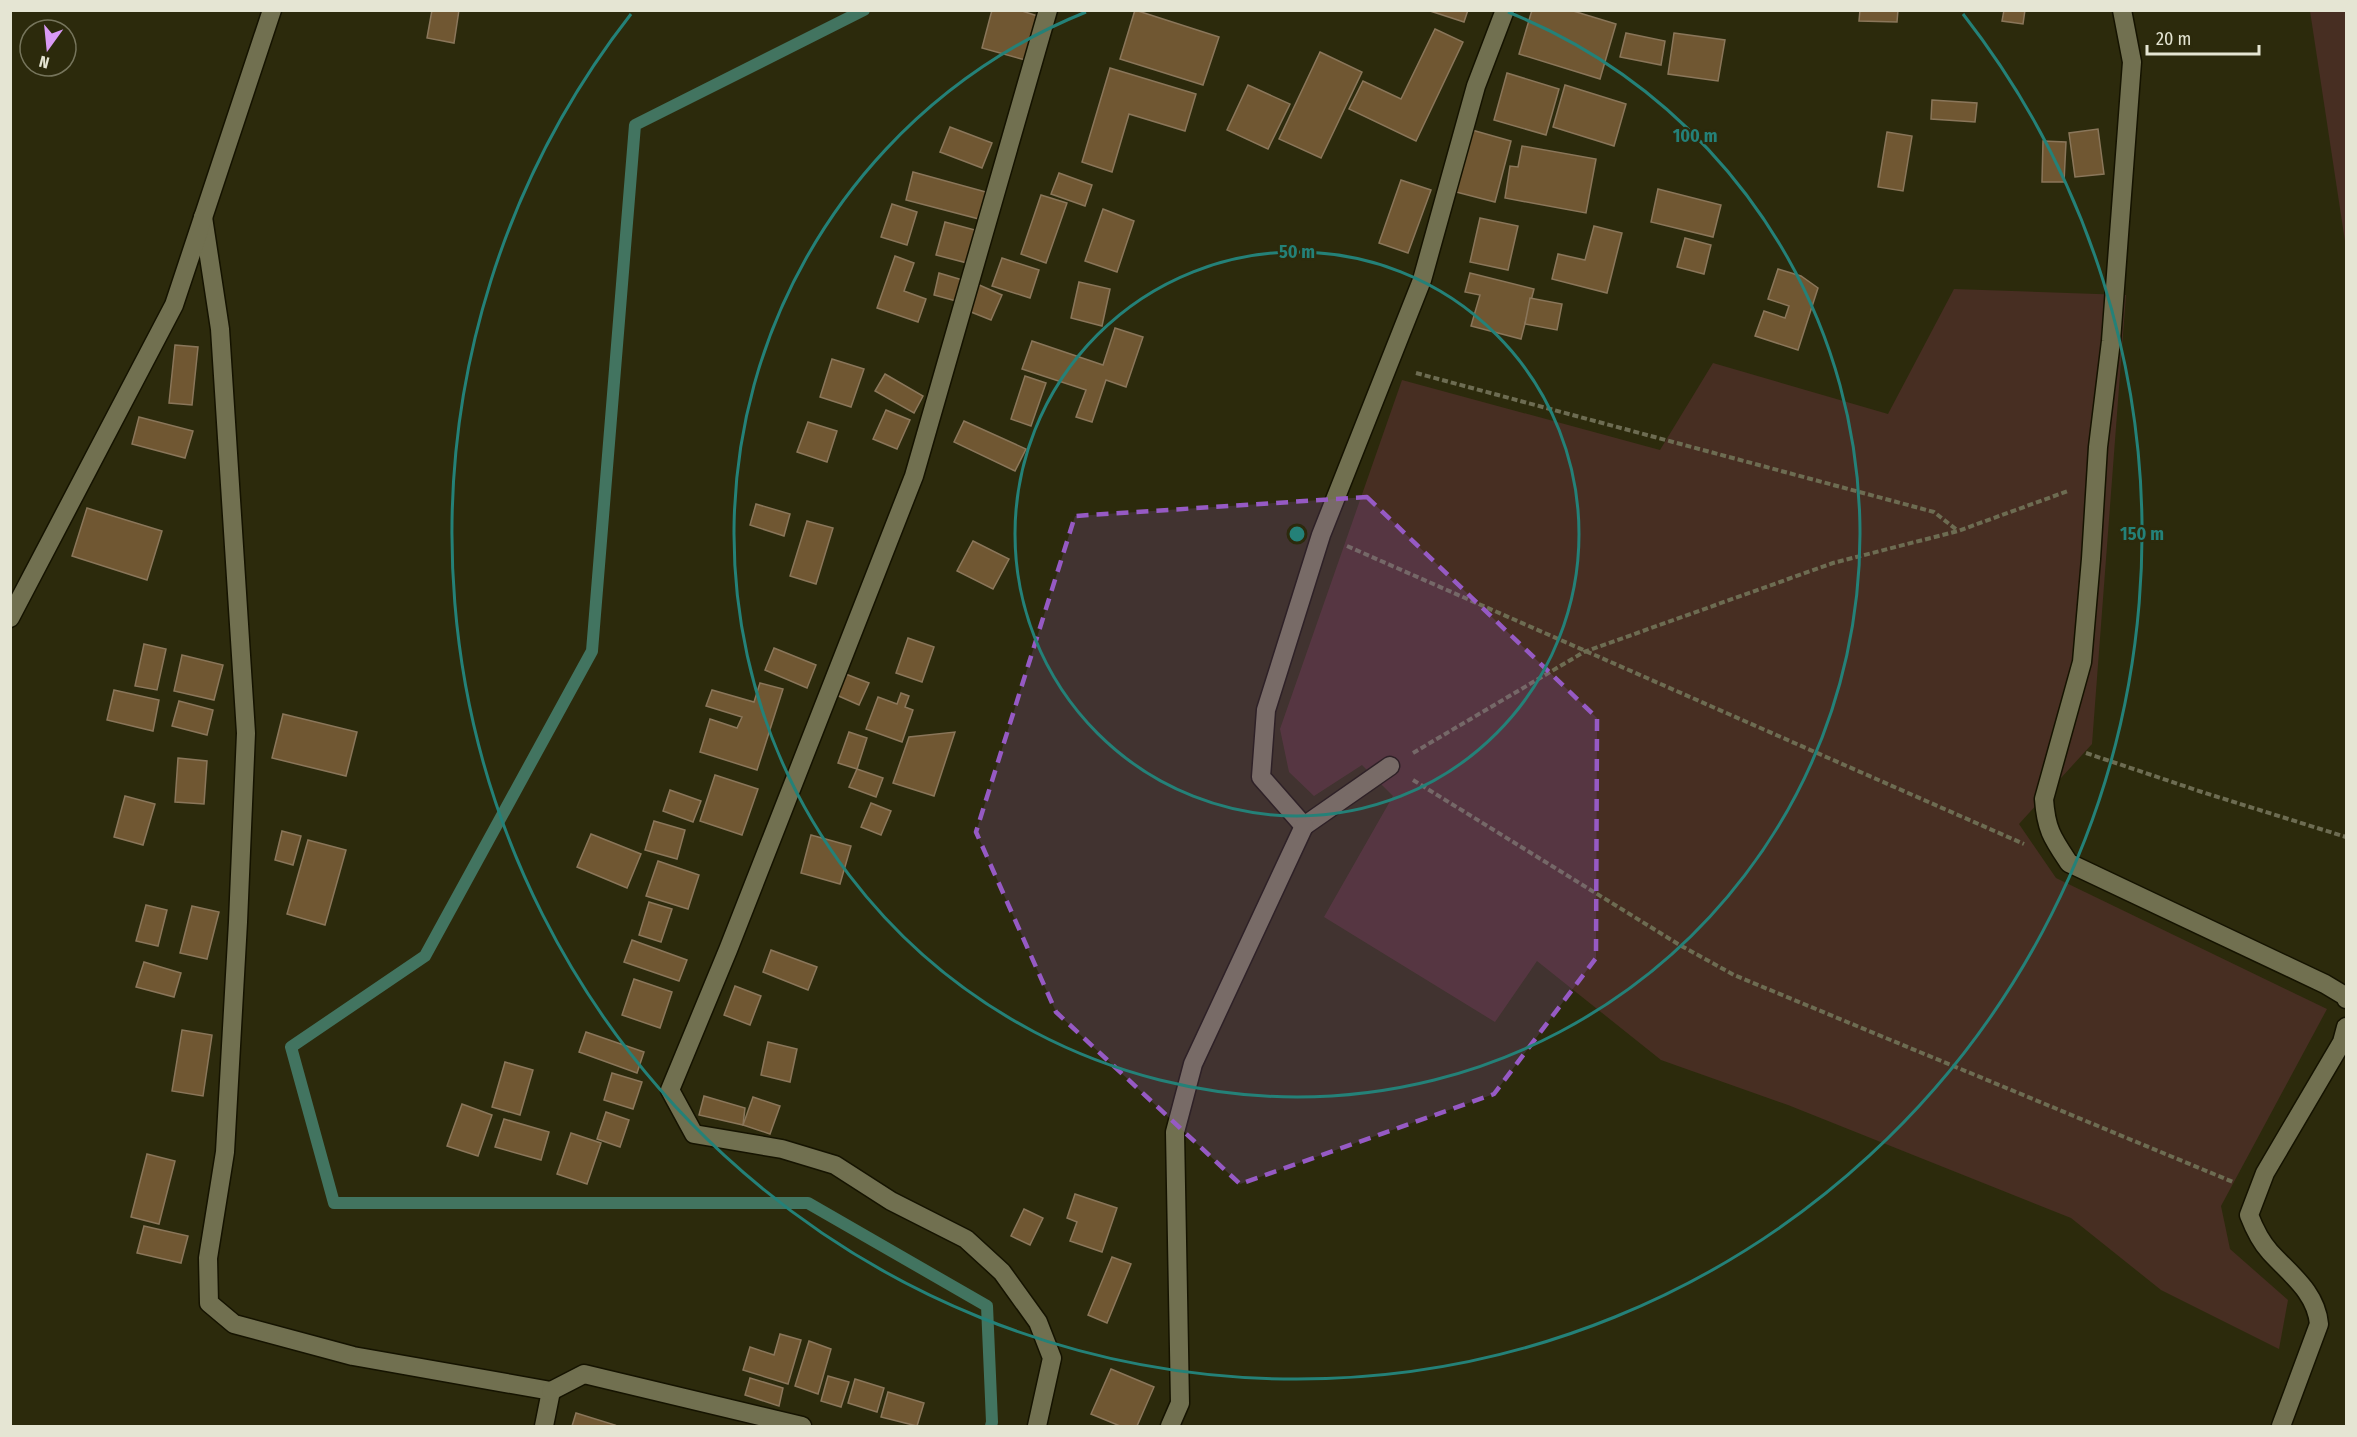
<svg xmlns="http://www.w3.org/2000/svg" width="2357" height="1437" viewBox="0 0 2357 1437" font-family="'Fira Sans Condensed',sans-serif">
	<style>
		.green { fill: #472e22 }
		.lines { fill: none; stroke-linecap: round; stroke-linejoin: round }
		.stream { stroke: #427460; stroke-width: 12 }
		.building { fill: #705732; stroke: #8a765a; stroke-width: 1.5 }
		.minor-casing { stroke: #151300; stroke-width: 21 }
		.path { stroke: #6d6c52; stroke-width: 4; stroke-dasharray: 6 3; stroke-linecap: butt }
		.minor { stroke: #717050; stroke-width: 18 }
		.marked { fill: #965ac4; fill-opacity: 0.2; stroke: #965ac4; stroke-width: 4.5; stroke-dasharray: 12 8; stroke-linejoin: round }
		.ring { fill: none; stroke: #248178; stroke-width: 3 }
		.centre { fill: #248178; stroke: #2c2a0c; stroke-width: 3 }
		.ring-label { font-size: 18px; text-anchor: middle; font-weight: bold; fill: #248178; stroke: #2c2a0c; stroke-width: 4.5; stroke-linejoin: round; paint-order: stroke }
	</style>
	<rect width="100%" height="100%" fill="#2c2a0c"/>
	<g class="green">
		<path d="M2310,11H2346V248Z"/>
		<path d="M1954,289L2126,295L2092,744L2019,824L2056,878L2327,1009L2221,1206L2230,1249L2288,1300L2279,1349L2161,1290L2071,1218L1788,1105L1661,1060L1537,961L1495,1022L1324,917L1393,796L1362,765L1314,796L1289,772L1280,729L1402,380L1660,450L1713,363L1888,414Z"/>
	</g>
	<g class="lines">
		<path class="stream" d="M864,10L635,125L592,651L425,956L291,1047L334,1203H808L987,1306L992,1422L991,1426"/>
	</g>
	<g class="building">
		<path d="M432,10H459L454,43L427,38Z"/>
		<path d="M992,10H1019L1041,17L1029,61L982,48Z"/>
		<path d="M1135,10L1219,37L1203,85L1120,59Z"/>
		<path d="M1427,10H1468L1464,22Z"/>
		<path d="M1532,10H1570L1616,24L1600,79L1519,54Z"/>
		<path d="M1860,10H1898L1897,22L1859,21Z"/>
		<path d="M2004,10H2025L2023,24L2002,21Z"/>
		<path d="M1435,29L1463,42L1416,141L1349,109L1363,81L1401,99Z"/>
		<path d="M1626,33L1665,41L1661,65L1620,57Z"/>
		<path d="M1674,33L1725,40L1718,81L1668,74Z"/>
		<path d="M1320,52L1362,72L1321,158L1279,139Z"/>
		<path d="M1110,68L1196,94L1185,131L1129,114L1112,172L1082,162Z"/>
		<path d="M1507,73L1559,89L1546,135L1494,120Z"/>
		<path d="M1248,85L1290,104L1268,149L1227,130Z"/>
		<path d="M1565,85L1626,104L1614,146L1553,127Z"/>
		<path d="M1932,100L1977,103L1975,122L1931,119Z"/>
		<path d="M950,127L992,143L982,168L940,152Z"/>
		<path d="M2098,129L2104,174L2075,177L2069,133Z"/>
		<path d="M1472,130L1511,141L1495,202L1456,192Z"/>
		<path d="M1887,132L1912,136L1903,191L1878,187Z"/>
		<path d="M2043,141L2066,142L2064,182H2042Z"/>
		<path d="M1522,146L1596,159L1586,213L1505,198L1510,166L1518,167Z"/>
		<path d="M913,172L986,192L979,219L906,200Z"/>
		<path d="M1059,173L1092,185L1085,206L1051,194Z"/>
		<path d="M1401,180L1431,190L1408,253L1379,243Z"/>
		<path d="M1658,189L1721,205L1713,237L1651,222Z"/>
		<path d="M1041,195L1067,203L1046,263L1021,254Z"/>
		<path d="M892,204L917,212L907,245L881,237Z"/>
		<path d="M1103,209L1134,221L1117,272L1085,261Z"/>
		<path d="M1480,218L1518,226L1508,270L1470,262Z"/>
		<path d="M945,222L975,230L967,263L936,255Z"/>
		<path d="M1594,226L1622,233L1607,293L1552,279L1558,254L1585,260Z"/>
		<path d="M1685,238L1711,245L1704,274L1677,267Z"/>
		<path d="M895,256L914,263L904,291L926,299L918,322L877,308Z"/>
		<path d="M1002,258L1039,270L1030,298L992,286Z"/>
		<path d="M1778,269L1801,276L1818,288L1798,350L1755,336L1764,311L1785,318L1789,306L1768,299Z"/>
		<path d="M939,273L966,281L960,302L934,295Z"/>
		<path d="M1470,273L1534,289L1521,339L1471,326L1480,295L1465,292Z"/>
		<path d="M1079,282L1110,289L1102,326L1071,318Z"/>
		<path d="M977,284L1002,295L991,320L966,310Z"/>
		<path d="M1530,298L1562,304L1557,330L1525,324Z"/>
		<path d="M1115,328L1143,337L1126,387L1106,380L1092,422L1076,417L1086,390L1022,369L1032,341L1103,365Z"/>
		<path d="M175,345L198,347L192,405L169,403Z"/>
		<path d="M832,359L864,369L851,407L820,397Z"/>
		<path d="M885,374L923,396L914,413L875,391Z"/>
		<path d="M1025,376L1046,383L1031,426L1011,419Z"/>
		<path d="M886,410L910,420L897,449L873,439Z"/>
		<path d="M139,417L193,431L185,458L132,444Z"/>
		<path d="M964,421L1026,449L1015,471L954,442Z"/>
		<path d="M808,422L837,431L827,462L797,452Z"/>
		<path d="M756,504L790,514L784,536L750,525Z"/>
		<path d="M87,508L162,531L147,580L72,556Z"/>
		<path d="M807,521L833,528L816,584L790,576Z"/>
		<path d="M973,541L1009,559L993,589L957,571Z"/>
		<path d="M908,638L934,647L922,682L896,673Z"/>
		<path d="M144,644L166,649L157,690L135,686Z"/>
		<path d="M774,648L816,665L807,688L765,670Z"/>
		<path d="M182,655L223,665L214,700L174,691Z"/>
		<path d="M843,673L869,683L859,705L834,694Z"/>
		<path d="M760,683L783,689L757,770L700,752L710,719L737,728L742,717L706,706L712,690L754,702Z"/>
		<path d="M114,690L159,700L153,731L107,720Z"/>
		<path d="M901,693L909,696L905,707L913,710L902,742L866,729L878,697L897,704Z"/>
		<path d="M179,701L213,710L207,735L172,726Z"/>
		<path d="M283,714L357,732L346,776L272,758Z"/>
		<path d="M849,732L867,738L857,769L838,763Z"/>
		<path d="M955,732L934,796L893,783L909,737Z"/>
		<path d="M178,758L207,761L204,804L175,802Z"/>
		<path d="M857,769L883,778L876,797L849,787Z"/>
		<path d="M715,775L758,789L742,835L700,821Z"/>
		<path d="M670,790L701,801L693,822L663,811Z"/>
		<path d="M125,796L155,804L143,845L114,837Z"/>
		<path d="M871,803L891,811L881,835L861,827Z"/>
		<path d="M654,821L685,830L677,859L645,850Z"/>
		<path d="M282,831L301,836L293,865L275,860Z"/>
		<path d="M591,834L641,854L627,888L577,867Z"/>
		<path d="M811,835L851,846L840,884L801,873Z"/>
		<path d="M308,840L346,850L325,925L287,914Z"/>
		<path d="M658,861L699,875L688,909L646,896Z"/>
		<path d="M649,902L672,909L661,942L639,935Z"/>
		<path d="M146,905L167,910L158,946L136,941Z"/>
		<path d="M192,906L219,912L207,959L180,953Z"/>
		<path d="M632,940L687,960L679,981L624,962Z"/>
		<path d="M771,950L817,967L808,990L763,972Z"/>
		<path d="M144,962L181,973L174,997L136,987Z"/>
		<path d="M634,979L672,992L660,1028L622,1015Z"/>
		<path d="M735,986L761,996L750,1025L724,1015Z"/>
		<path d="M182,1030L212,1035L203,1096L172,1091Z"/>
		<path d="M586,1032L644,1052L637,1073L579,1052Z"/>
		<path d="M768,1042L797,1049L790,1082L761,1075Z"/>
		<path d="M505,1062L533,1070L520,1115L492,1107Z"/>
		<path d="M612,1073L642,1082L633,1109L604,1100Z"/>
		<path d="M704,1096L745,1108L743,1125L699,1115Z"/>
		<path d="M753,1097L780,1106L770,1134L743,1125Z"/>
		<path d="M462,1104L492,1115L478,1156L447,1146Z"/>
		<path d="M606,1112L629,1120L620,1147L597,1139Z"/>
		<path d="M504,1119L549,1132L541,1160L495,1147Z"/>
		<path d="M571,1133L601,1143L587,1184L557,1174Z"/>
		<path d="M147,1154L175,1161L159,1224L131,1217Z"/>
		<path d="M1075,1194L1117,1208L1102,1252L1070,1241L1077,1222L1067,1218Z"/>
		<path d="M1024,1209L1043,1218L1030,1245L1011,1236Z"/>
		<path d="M144,1226L188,1236L181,1263L137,1253Z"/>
		<path d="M1112,1257L1131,1264L1107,1323L1088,1315Z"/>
		<path d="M780,1334L801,1340L788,1384L743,1370L750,1347L774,1355Z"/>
		<path d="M809,1341L831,1349L818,1394L795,1386Z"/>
		<path d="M1111,1369L1154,1387L1137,1426H1120L1091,1414Z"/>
		<path d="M828,1376L849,1382L841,1407L821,1401Z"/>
		<path d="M750,1378L783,1388L779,1406L745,1395Z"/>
		<path d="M855,1379L884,1388L877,1412L848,1403Z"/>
		<path d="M888,1392L924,1403L917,1426L881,1417Z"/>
		<path d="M576,1413L615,1425L614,1426H572Z"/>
	</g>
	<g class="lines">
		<g class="minor-casing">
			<g id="minor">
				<path d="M2122,10L2132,62L2111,341L2098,447L2091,559L2082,662L2044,799C2046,830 2053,839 2069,863L2325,984L2345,996L2346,999"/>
				<path d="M203,217L220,329L246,733L238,922L225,1152L208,1258L209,1303L234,1324L353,1356L551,1391L544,1426"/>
				<path d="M10,618L174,305L272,10"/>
				<path d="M1390,766L1304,826L1261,777L1266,710L1321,535L1422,280L1476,86L1505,10"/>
				<path d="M551,1391L584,1374L802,1426"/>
				<path d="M1037,1426L1052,1358L1038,1322L1002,1272L966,1239L891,1201L835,1165L782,1149L694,1134L670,1090L728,950L914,476L1048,10"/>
				<path d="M1170,1426L1180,1403L1175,1132L1193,1064L1304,826"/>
				<path d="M2281,1426L2319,1324C2316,1292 2290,1274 2270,1252C2260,1241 2254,1228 2249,1215L2265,1173L2342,1042L2346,1027"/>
			</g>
		</g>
		<g class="path">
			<path d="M1416,373L1934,512L1957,530"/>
			<path d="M1347,546L2024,844"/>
			<path d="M1413,753L1584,652L1833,563L1958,531L2068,491"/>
			<path d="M2086,753L2202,792L2346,837"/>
			<path d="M1413,780L1678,944L1734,975L2233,1182"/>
		</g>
		<use href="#minor" class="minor"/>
	</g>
	<path class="marked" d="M1367,497L1597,718L1596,958L1494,1094L1240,1184L1056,1012L976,832L1075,516Z"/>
	<g class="ring">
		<circle cx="1297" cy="534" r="282"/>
		<path d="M1508 12A563 563 0 1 1 1086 12"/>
		<path d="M1963 14A845 845 0 1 1 631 14"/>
	</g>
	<circle cx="1297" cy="534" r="9" class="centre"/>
	<g class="ring-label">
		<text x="1695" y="142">100 m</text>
		<text x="1297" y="258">50 m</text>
		<text x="2142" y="540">150 m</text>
	</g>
	<rect width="2357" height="1437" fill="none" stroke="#e5e5d3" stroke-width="24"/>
	<g transform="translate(48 48) rotate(195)"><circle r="28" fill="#2c2a0c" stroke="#76755c" stroke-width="1.5"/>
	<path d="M0-4.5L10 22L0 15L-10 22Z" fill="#da9af6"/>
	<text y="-9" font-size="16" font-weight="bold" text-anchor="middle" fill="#e5e5d3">N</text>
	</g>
	<path d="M2147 45v9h112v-9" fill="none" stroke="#e5e5d3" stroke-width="3"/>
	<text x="2156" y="45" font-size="18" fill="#e5e5d3" stroke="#2c2a0c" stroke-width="4.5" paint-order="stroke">20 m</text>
</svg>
